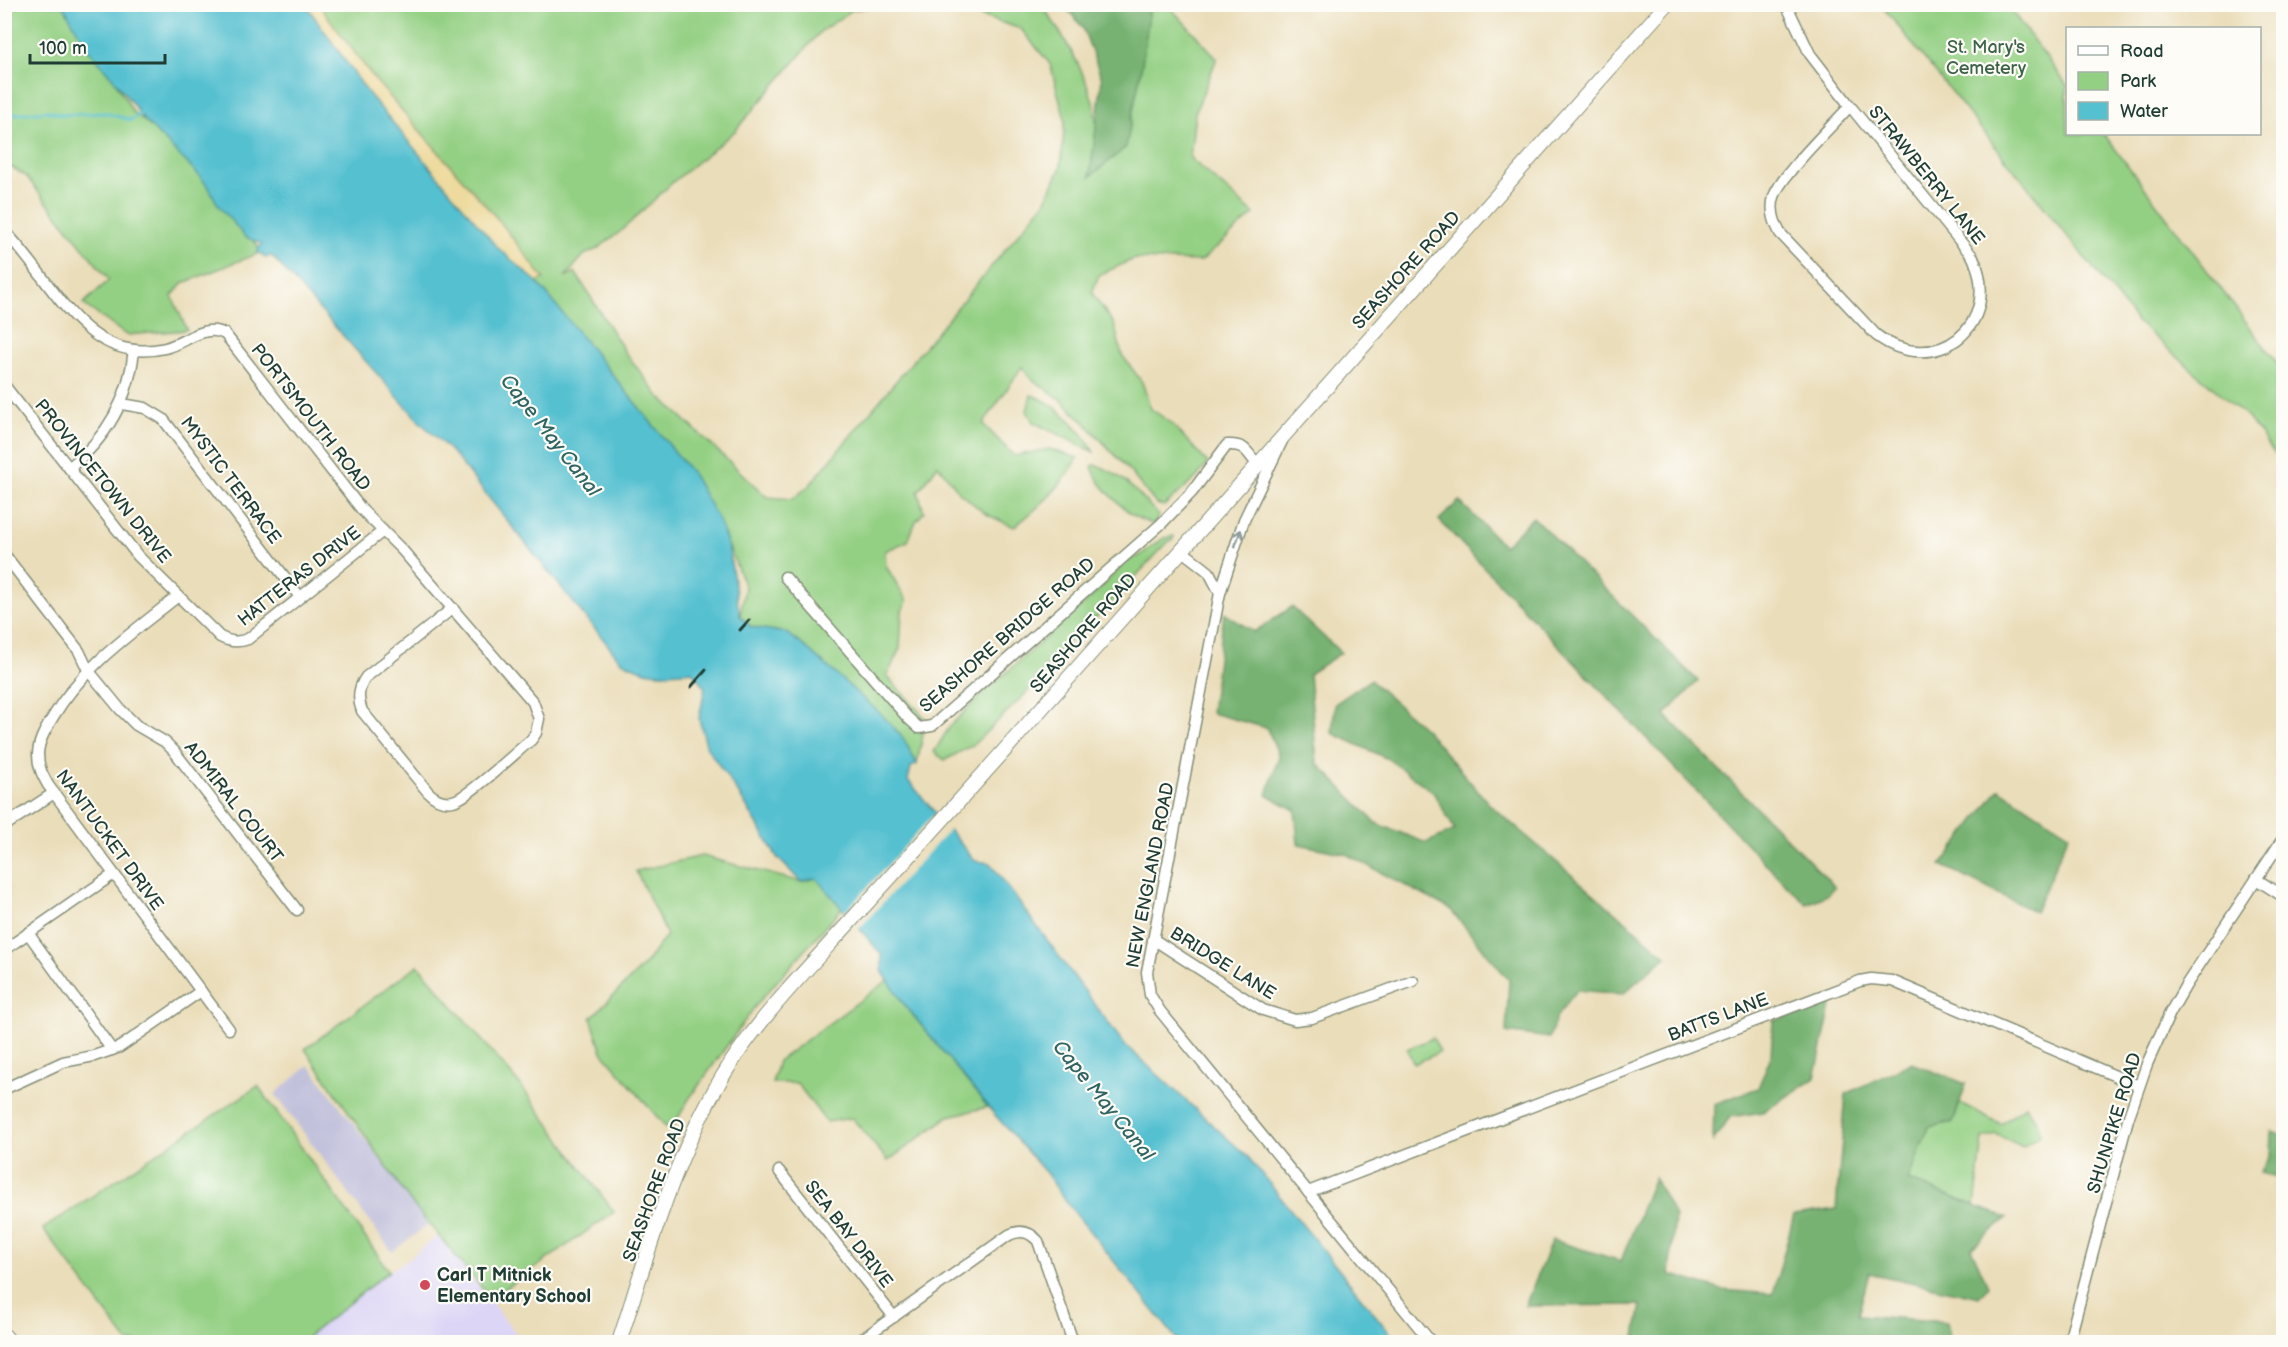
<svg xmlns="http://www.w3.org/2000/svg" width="2288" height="1347" viewBox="0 0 2288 1347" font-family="'Balsamiq Sans',sans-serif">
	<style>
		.built { fill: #ddd5f6 }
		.industrial { fill: #c2c1dc }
		.green { fill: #94d084; stroke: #5a865c; stroke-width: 1.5 }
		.forest { fill: #77b272; stroke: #4b7853; stroke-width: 1.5 }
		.sand { fill: #eeda9e; stroke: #868c69; stroke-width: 1.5 }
		.water { fill: #55c0d0; stroke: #3a7e82; stroke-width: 1.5 }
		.pier { fill: #eaddb9 }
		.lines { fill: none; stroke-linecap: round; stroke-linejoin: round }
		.stream { stroke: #55c0d0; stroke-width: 3 }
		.minor-casing { stroke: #848d76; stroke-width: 13 }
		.major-casing { stroke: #848d76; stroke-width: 16 }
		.highway-casing { stroke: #848d76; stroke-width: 17 }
		.minor { stroke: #fff; stroke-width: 10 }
		.major { stroke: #fff; stroke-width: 14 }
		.highway { stroke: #fff; stroke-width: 15 }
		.rail { stroke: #1f3d34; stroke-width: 3 }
		.oneway { stroke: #8f9e9a }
		.poi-dot { fill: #d1495b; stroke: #fdfcf7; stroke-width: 2 }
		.labels { text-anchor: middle; stroke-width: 4.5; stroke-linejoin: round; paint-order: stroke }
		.park-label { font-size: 18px; fill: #3c6248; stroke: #fdfcf7 }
		.street-label { font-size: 18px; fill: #1f3d34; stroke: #fdfcf7 }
		.poi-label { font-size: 18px; font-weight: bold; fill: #1f3d34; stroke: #fdfcf7; text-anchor: start }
		.water-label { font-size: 20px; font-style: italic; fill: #2f6463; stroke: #fdfcf7 }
	</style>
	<rect width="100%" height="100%" fill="#fdfcf7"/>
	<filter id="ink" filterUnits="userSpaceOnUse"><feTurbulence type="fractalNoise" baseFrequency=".0167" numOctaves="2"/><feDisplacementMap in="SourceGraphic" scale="12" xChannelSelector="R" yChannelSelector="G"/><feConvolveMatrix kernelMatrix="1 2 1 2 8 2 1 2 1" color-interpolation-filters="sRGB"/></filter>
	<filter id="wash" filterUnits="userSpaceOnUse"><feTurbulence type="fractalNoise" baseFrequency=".008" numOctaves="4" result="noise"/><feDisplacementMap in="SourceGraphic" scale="24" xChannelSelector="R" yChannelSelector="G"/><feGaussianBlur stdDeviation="1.35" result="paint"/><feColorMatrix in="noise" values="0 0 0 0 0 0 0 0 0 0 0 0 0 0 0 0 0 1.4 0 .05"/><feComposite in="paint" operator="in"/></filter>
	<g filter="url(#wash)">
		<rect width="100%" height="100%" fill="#eaddb9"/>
		<path class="built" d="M438,1236L523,1342H301L389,1271L402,1264Z"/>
		<path class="industrial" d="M309,1065L429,1224L392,1252L275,1094Z"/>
		<g class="green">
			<path d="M4,5H70L133,112L197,164L262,252L183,283L172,296L187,330L126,335L83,304L109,280L26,176L5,163Z"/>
			<path d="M319,5H885L852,10L820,32L735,131L673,182L621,231L597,249L584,255L565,277L575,272L625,352L657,394L767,497L792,499L808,487L1045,202L1061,167L1065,119L1050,64L1021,29L948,5H1042C1063,36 1097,87 1096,126C1096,143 1091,160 1090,176L1149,14L1146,5H1168L1217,58L1195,113L1190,158L1254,214L1201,261L1134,259L1099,275L1092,293L1114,324L1122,355L1142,382L1151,409L1170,422L1208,463L1196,478L1164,506L1156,504L1128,469L1086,424L1059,398L1033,380L1022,367L983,424L1014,456L1049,449L1078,458C1060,488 1042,505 1014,527L986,514L960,493L938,465L918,492L924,512L916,521L908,541L885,551L886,566L907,601L902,611L900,648L887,676L926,719L917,764L903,738L883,716L810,651L787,633L751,627L740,616L745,587L718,519L592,351L537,282L543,278L501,223L375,80Z"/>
			<path d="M1881,5H2007L2067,85L2068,134H2104L2283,371V466L2249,419L2136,321Z"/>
			<path d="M1031,395C1056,402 1082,430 1094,452L1033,422L1027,411Z"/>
			<path d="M1095,465C1121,472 1141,496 1159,516L1153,524C1146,521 1137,519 1131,514C1117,503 1096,483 1092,466Z"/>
			<path d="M1174,536L1172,541H1169L1103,611L1052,657L1035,684L1008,711L973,745L945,760L934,752L950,726L981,695L1094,595L1127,561L1139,556L1164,538Z"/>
			<path d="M702,856L801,882L816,877L842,908L756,1005L689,1099L670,1132L602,1052L591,1018L645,964L667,935L636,871Z"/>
			<path d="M418,965L521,1086L614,1212L491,1299L410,1201L305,1049Z"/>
			<path d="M888,980L904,1004L988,1107L949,1116L888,1161L852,1118L826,1122L797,1083H772L778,1061Z"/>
			<path d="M1433,1038L1440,1052L1414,1064L1407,1049Z"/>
			<path d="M258,1086L389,1271L301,1342H128L43,1229Z"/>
			<path d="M1960,1103L2001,1124L2025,1106L2037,1121L2040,1135L2023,1147L1996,1134L1983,1138L1975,1206L1908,1180L1929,1127L1953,1122Z"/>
		</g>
		<g class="forest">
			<path d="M1064,5H1146L1149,14L1141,71L1126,147L1090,177L1102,79L1083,28Z"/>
			<path d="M1459,501L1504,546L1533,517L1698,681L1665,715L1835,887L1827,895L1807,904L1782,881L1439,520Z"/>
			<path d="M1292,607L1341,653L1309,674L1317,763L1376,823L1426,843L1455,830L1433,792L1388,759L1332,733L1335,704L1370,680L1426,730L1489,804L1666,956L1623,994L1577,990L1557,1016L1549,1038L1506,1032L1509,980L1450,909L1346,854L1298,844L1295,810L1267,795L1279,756L1267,728L1211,713L1224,613L1254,632Z"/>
			<path d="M1999,789L2069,834L2035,912L1941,865Z"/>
			<path d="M1832,1002L1815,1078L1763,1112L1730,1117L1713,1141L1714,1104L1758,1088L1771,1056L1773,1021Z"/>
			<path d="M1911,1063L1966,1084L1953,1122L1929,1127L1908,1180L2007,1218L1971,1248L1988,1286L1979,1297L1869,1273L1858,1315L1947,1322L1951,1342H1634L1641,1305L1525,1306L1552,1240L1621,1261L1654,1177L1675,1217L1669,1274L1722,1290L1773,1294L1794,1215L1836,1209L1846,1094Z"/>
			<path d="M2272,1131L2283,1135V1178L2260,1173L2271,1156Z"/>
		</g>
		<path class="sand" d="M306,5H319L375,80L501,223L544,279L537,282L497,248L368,93Z"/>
		<path class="water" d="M63,5H306L368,93L497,247L537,282L548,295L692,473L718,519L728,545L740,616L751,627L787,633L810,651L883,716L903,738L917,764L911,767L908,780L975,861L990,863L1124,1044L1248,1157L1397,1342H1179L1067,1203L1047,1174L988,1107L904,1004L882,971V955L816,878L801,882L777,857L739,794L707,748L699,719L705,688L692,671C660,674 649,676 620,660L451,451L420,422L271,255L267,258L258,252V249L262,244L245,237L218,205L209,188L197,173L145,121L120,87L87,48Z"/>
		<path class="pier" d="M937,811L951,828L857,931L843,914Z"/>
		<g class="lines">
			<path class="stream" d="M4,115L48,111L63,115L105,113L131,120L141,113"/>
		</g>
	</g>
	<g filter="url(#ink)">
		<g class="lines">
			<g class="minor-casing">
				<g id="minor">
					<path d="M1786,4L1810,54L1850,106"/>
					<path d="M1850,106L1973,257C2004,325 1935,380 1876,335L1780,233C1774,222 1770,210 1774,197C1780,176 1833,125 1850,106Z"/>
					<path d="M4,231C52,277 83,367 165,348C186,343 204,323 225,334L362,510L403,551L533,702L539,719L536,733L531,740C516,752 468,798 453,801C443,803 435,799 428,792L362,711C357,698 358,688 366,677L453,608"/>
					<path d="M4,385L138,556L220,637C230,642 238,643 248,639L383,531"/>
					<path d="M122,404L145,408L163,419L300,597"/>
					<path d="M69,468C108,437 129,399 134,350"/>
					<path d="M1181,550L1209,572L1220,593L1147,972L1150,995L1160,1011L1431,1342"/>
					<path d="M4,554L79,651L88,670L120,709L136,725L165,742L174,751L297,910"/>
					<path d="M785,577L908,718L919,728L932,726L1161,524L1192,492L1227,445C1244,444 1246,450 1256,463"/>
					<path d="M1220,593L1244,520L1282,441"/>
					<path d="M178,596C132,633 83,666 53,717C46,729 38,741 38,755C38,767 43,776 48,785L229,1029"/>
					<path d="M4,826L54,793"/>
					<path d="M2256,879L2284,897"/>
					<path d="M28,933L112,1050"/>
					<path d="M1153,939L1263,1010L1295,1020L1312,1018L1413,981"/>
					<path d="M4,950L114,874"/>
					<path d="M4,1089L63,1062L94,1056L120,1047L201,991"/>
					<path d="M779,1171L894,1317"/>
					<path d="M1308,1192L1860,981L1871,979L1892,981L2139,1086"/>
					<path d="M858,1342L1009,1235C1021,1229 1030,1232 1038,1241L1073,1342"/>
					<path d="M2069,1342L2128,1119L2147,1064L2170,1013L2186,985L2284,837"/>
				</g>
			</g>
			<g class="major-casing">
				<path id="major" d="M619,1342C650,1247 676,1148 731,1063C764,1013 807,969 847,925C907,859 967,793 1026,726C1239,485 1452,244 1667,4"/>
			</g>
			<g class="highway-casing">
				<path id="highway" d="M4,1336L9,1342"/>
			</g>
			<use href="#minor" class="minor"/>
			<use href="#major" class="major"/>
			<use href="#highway" class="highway"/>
			<g class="rail">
				<path d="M740,630L749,620"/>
				<path d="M691,687L706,670"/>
			</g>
		</g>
		<defs><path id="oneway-shaft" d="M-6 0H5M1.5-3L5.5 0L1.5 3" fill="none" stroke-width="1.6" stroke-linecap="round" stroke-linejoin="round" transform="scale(1.5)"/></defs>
		<use class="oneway" href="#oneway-shaft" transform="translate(1238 538) rotate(-71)"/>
	</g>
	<circle class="poi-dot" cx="425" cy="1285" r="6"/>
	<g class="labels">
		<g class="park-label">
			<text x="1986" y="53">St. Mary's<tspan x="1986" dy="21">Cemetery</tspan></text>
		</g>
		<g class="street-label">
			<text transform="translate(1927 175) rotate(51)" y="6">STRAWBERRY LANE</text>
			<text transform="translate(1406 270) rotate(-48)" y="6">SEASHORE ROAD</text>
			<text transform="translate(311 417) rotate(52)" y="6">PORTSMOUTH ROAD</text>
			<text transform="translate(231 480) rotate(53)" y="6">MYSTIC TERRACE</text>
			<text transform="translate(103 481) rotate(51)" y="6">PROVINCETOWN DRIVE</text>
			<text transform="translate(299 576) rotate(-38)" y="6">HATTERAS DRIVE</text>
			<text transform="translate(1083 633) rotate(-49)" y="6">SEASHORE ROAD</text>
			<text transform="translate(1007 635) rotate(-41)" y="6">SEASHORE BRIDGE ROAD</text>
			<text transform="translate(234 802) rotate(52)" y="6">ADMIRAL COURT</text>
			<text transform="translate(110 840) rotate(54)" y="6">NANTUCKET DRIVE</text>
			<text transform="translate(1150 875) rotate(-79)" y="6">NEW ENGLAND ROAD</text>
			<text transform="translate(1223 963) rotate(32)" y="6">BRIDGE LANE</text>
			<text transform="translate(1718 1017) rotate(-21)" y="6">BATTS LANE</text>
			<text transform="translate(2114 1123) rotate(-73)" y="6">SHUNPIKE ROAD</text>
			<text transform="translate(654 1190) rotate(-70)" y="6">SEASHORE ROAD</text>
			<text transform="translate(849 1234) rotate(52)" y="6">SEA BAY DRIVE</text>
		</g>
		<g class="poi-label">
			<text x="437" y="1281">Carl T Mitnick<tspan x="437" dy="21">Elementary School</tspan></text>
		</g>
		<g class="water-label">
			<text transform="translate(551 435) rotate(52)" y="7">Cape May Canal</text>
			<text transform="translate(1104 1100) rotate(51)" y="7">Cape May Canal</text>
		</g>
	</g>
	<rect width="2288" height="1347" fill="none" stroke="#fdfcf7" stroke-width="24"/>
	<rect x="2066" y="27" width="195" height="108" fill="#fdfcf7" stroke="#a4b0a9" stroke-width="1.5"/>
	<rect x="2078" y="46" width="30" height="9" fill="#ffffff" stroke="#a4b0a9" stroke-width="1.5"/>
	<text x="2120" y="57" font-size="18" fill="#1f3d34">Road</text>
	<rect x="2078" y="72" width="30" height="18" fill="#94d084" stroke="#a4b0a9" stroke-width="1.5"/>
	<text x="2120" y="87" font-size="18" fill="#1f3d34">Park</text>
	<rect x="2078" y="102" width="30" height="18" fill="#55c0d0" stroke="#a4b0a9" stroke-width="1.5"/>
	<text x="2120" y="117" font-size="18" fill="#1f3d34">Water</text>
	<path d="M30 54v9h135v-9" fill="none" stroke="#1f3d34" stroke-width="3"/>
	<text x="39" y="54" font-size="18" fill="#1f3d34" stroke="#fdfcf7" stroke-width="4.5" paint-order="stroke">100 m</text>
</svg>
